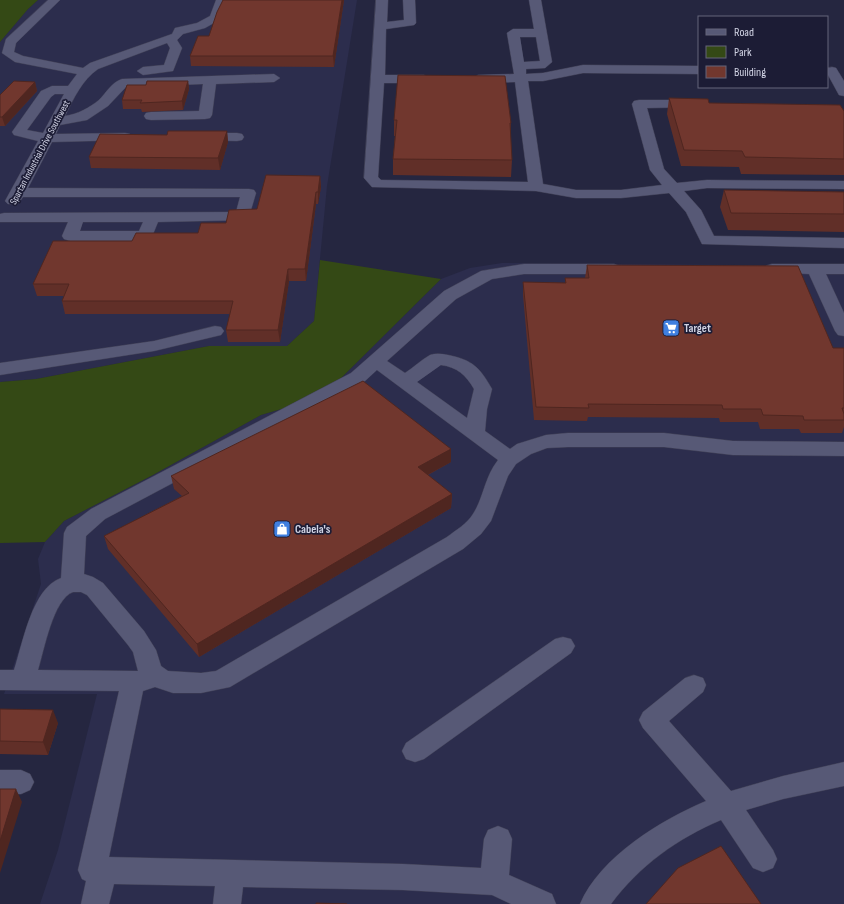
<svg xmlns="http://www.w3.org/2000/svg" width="844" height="904" viewBox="0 0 844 904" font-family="'Sofia Sans Condensed',sans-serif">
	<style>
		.built { fill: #2c2d4d }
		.green { fill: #344915 }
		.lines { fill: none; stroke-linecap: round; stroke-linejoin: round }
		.minor-casing { stroke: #414157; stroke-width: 1 }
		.minor { fill: #575976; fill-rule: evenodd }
		.wall { fill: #612f28 }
		.shaded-wall { fill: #4f2620 }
		.building { fill: #71372e; stroke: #4f2620 }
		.labels { text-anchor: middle; stroke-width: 3.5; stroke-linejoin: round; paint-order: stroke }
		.far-street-label { font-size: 10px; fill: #d1d3e4; stroke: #1c1c35 }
		.poi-label { font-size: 12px; font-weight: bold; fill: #d1d3e4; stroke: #1c1c35; text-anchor: start }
	</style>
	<rect width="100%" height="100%" fill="#252640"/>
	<g class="built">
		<path d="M38,0H357L327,186L314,321L287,346H209L36,379L0,382V42L28,9Z"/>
		<path d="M502,263L844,266V904H40L58,850L97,694H4L41,584L38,559L45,542L64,521L153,475L261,415L302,403L330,389L441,279L470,268Z"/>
	</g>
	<g class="green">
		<path d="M0,0H38L28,9L0,42Z"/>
		<path d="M320,260L441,279L330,389L302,403L261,415L153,475L64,521L45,542L0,543V382L36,379L209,346H287L314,321Z"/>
	</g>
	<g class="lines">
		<g class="minor-casing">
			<g id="minor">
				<path d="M48,0H60L16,43L14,52L23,56L83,68L90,63L172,34L175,28L197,23L210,16L216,0H228L219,20L205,28L183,34L177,40L182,48L173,71L143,75L137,71L143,67L164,65L170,48L167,43L98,69C82,80 74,98 65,116C78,114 89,108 99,100C106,93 112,82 122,79L274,74L280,78L274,82L216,84L212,115L210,118L205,119L151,120L146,119L144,116L146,113L151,112L199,111L203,84L126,87L108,106L87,120L60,125L56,134L125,133L130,134L132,137L130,140L52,142L28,188L249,189L254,190L256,193L248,220L158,222L151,239L145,241H70L64,239L62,236L68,222H0V214L4,213L236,212L240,197H23L18,204H8L5,201L38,141L14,135L12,132L41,91L52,86H68L77,74L15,62L2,53L6,39ZM55,94H64L43,133L27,130L51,97ZM83,222H143L139,231H80Z"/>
				<path d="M376,0H388L387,22L404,20L403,0H415L416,23L414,25L386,29L385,75H424L430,79L424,83H384L378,177L381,180L528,182L515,82L478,83L472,79L478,75L514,74L507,33L513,29H534L529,0H541L552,62L545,68L526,69V74L543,73L583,65L699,66V74L583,73L543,81H528L543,184L576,190H621L662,185L650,170L632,104L634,101L639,100H695L700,101L702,104L700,107L647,108L664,169L677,183L707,180L844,181V189L707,188L684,191L701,210L714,236L844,238V248L702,244L686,212L669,193L621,198H576L536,191L372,187L364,178ZM520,37H536L540,61L524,62Z"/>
				<path d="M832,67L836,68L844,81V96L839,95L827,73L828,68Z"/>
				<path d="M201,133H237L242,134L244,137L242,140L237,141L196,140L194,137L196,134Z"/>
				<path d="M524,264H614L620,266L622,269L620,272L614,274H524L492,279L456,299L387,361L405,373C413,368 421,360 430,355C436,353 442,354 448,355C473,360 480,368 492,389L487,409L485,431L510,449L517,444L546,435L568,433H664L733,441L844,442V456L733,455L664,447H568L547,448L531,454L516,464L508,476L491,521L481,534L463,549L230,687L201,693H173L155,687L143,691L109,857L403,864L481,868L484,839L488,830L498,826L508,830L512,839L509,875L552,894L556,904H511L492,895L403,890L243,887L241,904H213L215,886L114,884L109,904H81L86,881L82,879L78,870L119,691L0,690V670H14C23,643 32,588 61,578L64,533L67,527L91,509L351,373L444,291L481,271ZM441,365C457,367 466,375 474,389L467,418L417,382ZM377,370L498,460C484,478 484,497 473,514C467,524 456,530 447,537L216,671L201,673L168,671L161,666L156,650L144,631L103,583L93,577L84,574L86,536L105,519L365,381ZM73,592H81L87,595L128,645L133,652L138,671L38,670C44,651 53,599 73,592Z"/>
				<path d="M772,264H844V274H826L844,313V336L838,335L835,331L809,274L766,272L764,269L766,266Z"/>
				<path d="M215,326L221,327L224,331L221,335L154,351L0,375V363L154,341Z"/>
				<path d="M563,637L571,639L575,646L571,653L424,759L415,762L406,759L402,751L406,743L555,639Z"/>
				<path d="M694,675L703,678L706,685L703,692L669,721L731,791L783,776L844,762V786L783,799L746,810L773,850L777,859L773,868L763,872L753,868L721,820C678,838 639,866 611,904H580C600,857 661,820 706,801L643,728L639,720L643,712L685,678Z"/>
				<path d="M0,770H21L30,774L34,782L30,790L21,794H0Z"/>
			</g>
		</g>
		<use href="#minor" class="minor"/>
	</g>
	<g class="wall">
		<path d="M223,0H344L334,67L191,66L190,56L209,36Z"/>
		<path d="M188,81L189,89L183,110L142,112L141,109H123L122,100L146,85Z"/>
		<path d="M35,82L37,91L5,126H0V95Z"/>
		<path d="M669,98L709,103L844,111V175L741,174L739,167L681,166L667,114Z"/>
		<path d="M394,120L511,123L510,137L512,160L511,177L393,175V159L395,136H394Z"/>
		<path d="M227,131L228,142L220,170L91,168L89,157L167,135Z"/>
		<path d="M320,176L321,187L318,204H316L306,281H289L280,342H228L226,330L230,314H65L62,301L64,296H37L33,284L132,241L198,233L226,223L257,209Z"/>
		<path d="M724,190L844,192V232L728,230L720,207Z"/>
		<path d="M587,265L833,348H844V427L842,433H801L799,429H760L758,422H720L719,418L588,417L587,421L534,420L523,295V282L565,283V278H585Z"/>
		<path d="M451,462L428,475L452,494L451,508L199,657L108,549L104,536L182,496L174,489L171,476Z"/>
		<path d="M0,709L58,723L48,755L0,754Z"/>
	</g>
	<g class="shaded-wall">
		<path d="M342,0H344L334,67L333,56Z"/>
		<path d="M188,81L189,89L183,110L182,101Z"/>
		<path d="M35,82L37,91L5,126L2,117Z"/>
		<path d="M227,131L228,142L220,170L218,158Z"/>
		<path d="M320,176L321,187L318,204V192Z"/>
		<path d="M316,192V204L306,281L305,269Z"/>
		<path d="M288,269L289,281L280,342L278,330Z"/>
		<path d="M451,449V462L418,480V467Z"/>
		<path d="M452,494L451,508L199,657L197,644Z"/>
		<path d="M53,710L58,723L48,755L43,742Z"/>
		<path d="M16,789L22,802L0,873V841Z"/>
	</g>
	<g class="building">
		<path d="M223,0H342L333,56H190L198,36H209L217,12Z"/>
		<path d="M398,75L505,76L511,123H510L512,160L393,159L397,120H394Z"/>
		<path d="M14,81L35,82L2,117H0V95Z"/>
		<path d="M147,81H188L182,101L140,103L142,100H122L127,85H146Z"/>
		<path d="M669,98L708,99L709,103L840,105L844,111V159L745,157L742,151L684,150Z"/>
		<path d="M168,131H227L218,158L89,157L100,134L167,135Z"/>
		<path d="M266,175L320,176L318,192H316L305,269H288L278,330H226L233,301H62L69,284H33L53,241H132L136,233H198L201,223H226L229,210L257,209Z"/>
		<path d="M724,190L844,192V214L731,213Z"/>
		<path d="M587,265L798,266L833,348H844V408H842L844,414V420H804L803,416L763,415L761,409H723L722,405L588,404L589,408L536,407L523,282L566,283L565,278H589Z"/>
		<path d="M363,381L451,449L418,467L452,494L197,644L104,536L189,493L171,476Z"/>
		<path d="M0,709L53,710L43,742L0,741Z"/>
		<path d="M0,789H16L0,841Z"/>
		<path d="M721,846L761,904H646L678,868Z"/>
		<path d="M316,903L347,904H316Z"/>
	</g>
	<defs>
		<g id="supermarket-square" transform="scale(0.9)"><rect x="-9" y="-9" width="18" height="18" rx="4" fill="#3f7fe0" stroke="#1c1c35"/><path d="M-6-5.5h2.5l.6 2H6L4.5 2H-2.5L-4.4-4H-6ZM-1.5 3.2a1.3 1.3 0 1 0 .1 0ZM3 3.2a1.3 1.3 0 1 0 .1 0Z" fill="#fff"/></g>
		<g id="shop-square" transform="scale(0.9)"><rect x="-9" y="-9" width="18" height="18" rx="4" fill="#3f7fe0" stroke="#1c1c35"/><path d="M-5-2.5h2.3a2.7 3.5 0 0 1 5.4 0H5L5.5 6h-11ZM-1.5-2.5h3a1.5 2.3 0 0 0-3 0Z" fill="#fff"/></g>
	</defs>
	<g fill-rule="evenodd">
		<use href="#supermarket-square" x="671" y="328"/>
		<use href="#shop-square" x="282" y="529"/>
	</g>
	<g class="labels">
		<g class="far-street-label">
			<text transform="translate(39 152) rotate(-62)" y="4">Spartan Industrial Drive Southwest</text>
		</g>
		<g class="poi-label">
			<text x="684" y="332">Target</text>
			<text x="295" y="533">Cabela's</text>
		</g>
	</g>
	<rect x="698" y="16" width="130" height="72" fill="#1c1c35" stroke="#64657b"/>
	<rect x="706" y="29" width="20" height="6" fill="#575976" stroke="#64657b"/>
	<text x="734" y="36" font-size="12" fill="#d1d3e4">Road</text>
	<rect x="706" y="46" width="20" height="12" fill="#344915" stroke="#64657b"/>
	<text x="734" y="56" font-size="12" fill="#d1d3e4">Park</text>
	<rect x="706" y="66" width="20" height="12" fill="#71372e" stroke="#64657b"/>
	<text x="734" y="76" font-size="12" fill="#d1d3e4">Building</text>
</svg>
